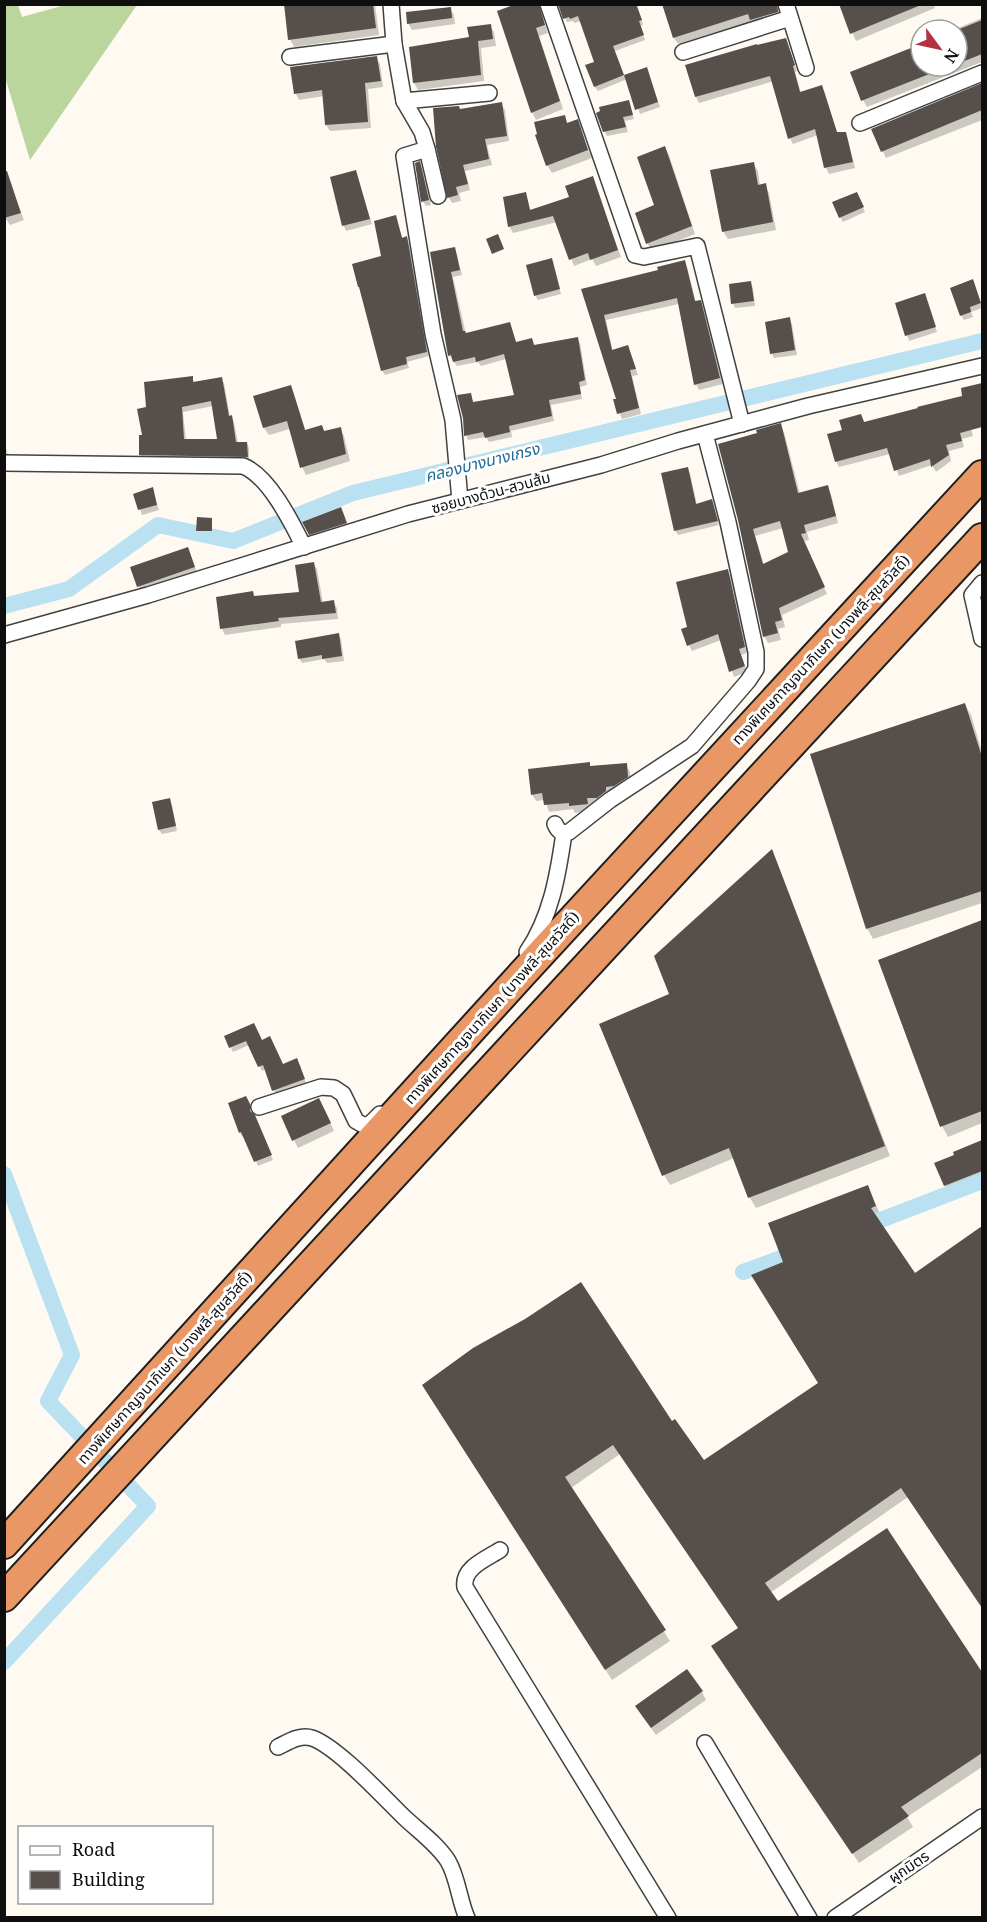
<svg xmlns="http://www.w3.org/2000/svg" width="987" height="1922" viewBox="0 0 987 1922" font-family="'Noto Serif','Noto Sans Thai',serif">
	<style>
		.forest { fill: #bbd69d }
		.shadow { fill: #0003; fill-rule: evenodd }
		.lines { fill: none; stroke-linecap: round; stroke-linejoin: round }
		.canal { stroke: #b9e1f1; stroke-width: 16 }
		.building { fill: #564f4c; fill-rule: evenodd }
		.minor-casing { stroke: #414141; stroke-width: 18 }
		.motorway-casing { stroke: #1f1f1f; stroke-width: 32 }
		.minor { stroke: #fff; stroke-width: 15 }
		.motorway { stroke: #e99764; stroke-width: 28 }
		.labels { text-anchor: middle; stroke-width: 6; stroke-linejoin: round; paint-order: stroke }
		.street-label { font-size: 15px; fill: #0e0e0e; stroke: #fff }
		.water-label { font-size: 16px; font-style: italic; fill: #216c97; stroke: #fff }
	</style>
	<rect width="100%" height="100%" fill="#fefaf1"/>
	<path class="forest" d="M4,5H18L22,17L65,5H137L30,160L5,77Z"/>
	<g class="shadow">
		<path d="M285,4H375L379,35L294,47L290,39Z"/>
		<path d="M520,4H543V10L540,5H536L542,16L548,33L539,36L563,109L536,120L532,112Z"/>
		<path d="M560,4H637L643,25L640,26L645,40L615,51L624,76L647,69L660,107L640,114L627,79L598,91L595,87L596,63L581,21L574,23L573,21L567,22Z"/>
		<path d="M664,4H781L780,11L781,19L756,27L753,22L679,45L674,38Z"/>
		<path d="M840,4H938L934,6L935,8L856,41Z"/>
		<path d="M450,9L454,15L455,24L412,30L408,23Z"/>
		<path d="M982,18V62L867,107L863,100L921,46V66H957V30H953Z"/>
		<path d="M490,26L494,32L496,46L481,48L484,81L418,90L414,83L471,38Z"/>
		<path d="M786,39L797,71L795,72L801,93L822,87L825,93L837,134L845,133L848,139L855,168L829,174L826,168L818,135L793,144L790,138L774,81L699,103L696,97L687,66Z"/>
		<path d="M376,58L380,64L383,87L368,89L371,128L330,131L326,125L324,96L299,100L296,94Z"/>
		<path d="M982,85V120L886,158L873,130Z"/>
		<path d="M629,102L634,119L625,121L628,132L607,136L604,131Z"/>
		<path d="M501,104L505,110L509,141L487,145L492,165L465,171L470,190L459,193L461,201L452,203L449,198L438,146L460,110Z"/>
		<path d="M564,117L568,124L577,121L592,158L552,173L547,165Z"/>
		<path d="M665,148L669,155L695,234L652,251L647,243L656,206Z"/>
		<path d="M419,163L422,168L431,205L426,206L423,201Z"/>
		<path d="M753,163L758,171L760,186L765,185L769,193L776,230L728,239L723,231Z"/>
		<path d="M355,171L372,224L346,231L344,226L332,178Z"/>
		<path d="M592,178L621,257L596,266L592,259L574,266L557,222L513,233L509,226L525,194L531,211L571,198Z"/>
		<path d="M4,192H13L24,220L10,225L6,219L4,220Z"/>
		<path d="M859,198L865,212L843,222L840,217Z"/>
		<path d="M395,217L403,239L406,238L409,243L429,356L407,362L409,368L385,375L382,370L383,257Z"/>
		<path d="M454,249L457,254L462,275L453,277L466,334L516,344L532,340L535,347L577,338L580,343L587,385L580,387L582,399L551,405L554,421L511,431L512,437L489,442L486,437L468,440L466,435L470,394L474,404L516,396L506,359L481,366L478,362L457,366L449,355L431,254Z"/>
		<path d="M551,260L561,294L538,300L535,295Z"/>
		<path d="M684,261L687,267L696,303L700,302L703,308L723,384L699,390L696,384L679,304L606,320L613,352L628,347L638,375L632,376L641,414L622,419L615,401L618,400L583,290L660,271Z"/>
		<path d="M750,283L753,288L755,306L735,308L733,303Z"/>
		<path d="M975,286L982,308L971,312L973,317L964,320L961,315Z"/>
		<path d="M924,295L937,332L909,341L897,304Z"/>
		<path d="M789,319L792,324L797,355L774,358L772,354Z"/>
		<path d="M192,378L195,383L221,379L224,383L230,417H232L234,422L238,443H247L249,448V462L143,459L140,455L148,409ZM213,406L219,441L186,440L183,412Z"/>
		<path d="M982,384V423L970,426L973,436L962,439L964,447L949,451L951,461L936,472L932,465L899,476L890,454L839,467L836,461L844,431L861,415L865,423L964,397L962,390Z"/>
		<path d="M290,386L294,394L306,432L322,427L325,432L340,429L344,436L350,461L306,475L302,467L290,429L269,435L264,428L255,397Z"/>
		<path d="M780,425L784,432L800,494L827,487L831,494L838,523L807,532L809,540L804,541L827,594L782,615L785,627L778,629L781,640L768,643L764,636L739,520L759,434ZM783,528L790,553L764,565L755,536Z"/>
		<path d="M4,442L8,455L4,456Z"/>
		<path d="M687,469L690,473L697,505L711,501L719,525L678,535L675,530Z"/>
		<path d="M152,489L159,510L142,515L135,495Z"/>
		<path d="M343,512L348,527L312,538L304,523Z"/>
		<path d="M212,519V533L198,532L197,530Z"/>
		<path d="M188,549L198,575L142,594L131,568Z"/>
		<path d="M313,563L317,569L323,603L333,602L337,608L338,619L281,624V627L225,635L222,629L218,598H255L301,593Z"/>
		<path d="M727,571L731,577L747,653L741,655L747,672L734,677L721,640L692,651L689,645V628Z"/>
		<path d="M338,635L341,639L344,661L327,663L324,659L302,663L299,658Z"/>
		<path d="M965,705L971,715L982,752V903L873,939L867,928Z"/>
		<path d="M589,764L591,768L626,765L630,772L631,784L601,804L590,805L591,811L575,813L573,809L549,812L545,800L536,801L532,794Z"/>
		<path d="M169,800L172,805L177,831L162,834L159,830Z"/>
		<path d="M772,852L777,862L890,1156L756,1208L750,1198L734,1158L670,1185L664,1175L671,995Z"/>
		<path d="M982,922V1123L948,1137L942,1126L880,961Z"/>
		<path d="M226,1037L262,1041L283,1065H300L306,1084L276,1095L266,1069L262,1071L249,1045L233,1052Z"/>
		<path d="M248,1103L252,1115L257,1122L273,1160L258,1166L245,1137H243L240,1133L230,1104Z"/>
		<path d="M323,1107L334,1131L298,1148L294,1140Z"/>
		<path d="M982,1142V1179L949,1193L945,1185L955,1156V1153Z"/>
		<path d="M868,1187L881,1216L876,1218L914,1275L982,1228V1607L908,1497L770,1593L777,1603L886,1530L982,1675V1767L907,1817L913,1827L859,1863L719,1657L739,1629L620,1454L571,1488L670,1641L612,1680L430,1396L672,1423L703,1462L820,1384L785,1263Z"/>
		<path d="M702,1692L706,1700L656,1735L641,1714Z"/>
	</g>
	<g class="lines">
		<g class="canal">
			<path d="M4,606L69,589L158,525L233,541L353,493L982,341"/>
			<path d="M4,1174L72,1355L48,1401L148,1506L4,1662"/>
			<path d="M860,1228L982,1181"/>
			<path d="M743,1272L802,1250"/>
		</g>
	</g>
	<g class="building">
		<path d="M284,4H373L376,28L288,40Z"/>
		<path d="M516,4H539L545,25L536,28L560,101L531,113L497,11Z"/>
		<path d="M558,4H636L642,20L639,21L644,35L613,46L624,75L594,87L585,65L594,62L578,16L570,19L569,17L563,19Z"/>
		<path d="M662,4H777L778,12L750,20L748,14L673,38Z"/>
		<path d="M839,4H921V5L850,34Z"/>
		<path d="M451,7L452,18L407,24L406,12Z"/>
		<path d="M982,20V54L957,64V30Z"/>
		<path d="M491,24L493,39L478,41L481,75L413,83L409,47L469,37L467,27Z"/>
		<path d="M786,38L795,65L793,66L800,92L822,85L837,132H846L853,162L824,168L815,129L788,139L770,76L695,97L685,65L757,44V45Z"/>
		<path d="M921,44V66L947,67L861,101L850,72Z"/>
		<path d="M377,56L381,81L365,83L368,122L325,125L322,90L294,94L290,67Z"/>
		<path d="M647,67L658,102L635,110L624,75Z"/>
		<path d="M982,83V110L881,152L871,129Z"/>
		<path d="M629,100L633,115L623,117L626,127L603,132L596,113L600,111L599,107Z"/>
		<path d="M502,102L507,136L485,139L489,159L463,165L468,184L456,187L458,195L447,198L436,147L433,108L459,106L460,109Z"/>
		<path d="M565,115L567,123L578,119L588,150L546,166L535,135L537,134L534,122Z"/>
		<path d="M665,146L692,226L646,244L635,213L654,205L637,157Z"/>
		<path d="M420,161L429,200L421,202L415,163Z"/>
		<path d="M754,162L758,185L766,183L773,222L722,232L710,170Z"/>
		<path d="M356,170L370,219L342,226L330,177Z"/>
		<path d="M4,171H7L21,213L4,218Z"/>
		<path d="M593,176L618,250L590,260L588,253L569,260L553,216L508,227L503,197L526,192L530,210L569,197L565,186Z"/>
		<path d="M857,192L864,207L839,218L832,202Z"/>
		<path d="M396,215L402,238L407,236L427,352L406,357L407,364L381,371L359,287H358L352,264L381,256L374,221Z"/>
		<path d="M498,234L504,249L492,254L486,239Z"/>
		<path d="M455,247L460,270L451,272L463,331H465L466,333L510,322L516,342L532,338L534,345L578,337L585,380L579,382L581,394L549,400L552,416L509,426L510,432L485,438L483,432L464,436L463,418L457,395L471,393L473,402L514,395L504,354L476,362L475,357L453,362L451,355L448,356L430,252Z"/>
		<path d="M552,258L560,289L534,296L526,265Z"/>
		<path d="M685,260L695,301L701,300L720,378L694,385L677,298L604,315L612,350L628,345L636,369L630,370L639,408L617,414L613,399H616L581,289L658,270L657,267Z"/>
		<path d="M973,279L981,303L970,307L971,312L960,316L950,288Z"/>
		<path d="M751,281L754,301L731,304L729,284Z"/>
		<path d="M925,293L936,327L905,336L895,303Z"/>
		<path d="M790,317L795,350L770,354L765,322Z"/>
		<path d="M193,376V382L222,377L229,416L232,415L236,442H247L248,457L139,455V435H142L137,409L146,407L144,382ZM211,401L217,439H184L182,407Z"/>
		<path d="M982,383V427L960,433L962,441L946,445L949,455L931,467L930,459L894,471L887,448L835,462L827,434L842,430L839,420L861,414L864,422L918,408L917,407L962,396L961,388Z"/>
		<path d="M291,385L305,430L322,425L324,431L341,427L346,454L300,468L287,421L263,428L253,396Z"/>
		<path d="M781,423L798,493L828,485L836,516L804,525L806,533L801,534L825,587L779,608L782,620L775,622L778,633L763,637L738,520L718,444L757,433L756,430ZM780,521L788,552L763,564L753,529Z"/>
		<path d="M688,467L696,504L712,499L718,521L674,531L661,473Z"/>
		<path d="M153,487L157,505L138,510L133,494Z"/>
		<path d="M341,507L347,523L309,535L302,522Z"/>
		<path d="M197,517L212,518V531H196Z"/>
		<path d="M188,547L195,567L137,587L130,567Z"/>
		<path d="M314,562L321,602L334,600L336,613L278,618L279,621L220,629L216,597L253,591L254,596L299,592L295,565Z"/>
		<path d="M728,569L745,647L739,649L745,666L729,672L718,634L687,646L681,629L687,627L676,582Z"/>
		<path d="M339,633L342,656L322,659V655L298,659L295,641Z"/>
		<path d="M965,703L982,757V891L866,929L810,754Z"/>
		<path d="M590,762V766L627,763L628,777L614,786L606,787V791L597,798H587L588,804L569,806V803L544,805L542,793L531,795L528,769Z"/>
		<path d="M170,798L176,826L158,830L152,802Z"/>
		<path d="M772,849L885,1146L748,1198L729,1148L662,1176L599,1024L669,994L654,956Z"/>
		<path d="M982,920V1111L940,1127L878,960Z"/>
		<path d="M254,1023L262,1040L270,1036L283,1064L297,1058L305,1079L272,1091L263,1065L258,1067L246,1041L229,1048L224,1036Z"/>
		<path d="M246,1096L250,1104V1111L255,1115L272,1155L254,1162L241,1132L239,1133L228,1103Z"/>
		<path d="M319,1098L331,1123L292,1141L281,1116Z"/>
		<path d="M982,1140V1171L944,1186L934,1163L954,1155L953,1152Z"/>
		<path d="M868,1185L876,1206L871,1208L915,1273L982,1226V1608L901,1488L765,1583L778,1601L887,1528L982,1672V1753L901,1807L909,1816L852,1854L711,1646L738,1628L613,1445L565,1477L666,1630L605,1670L422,1385L473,1348L525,1319L581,1282L672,1421L675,1419L704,1460L818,1383L751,1275L783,1262L768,1223Z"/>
		<path d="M687,1669L703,1691L651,1728L635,1706Z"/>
	</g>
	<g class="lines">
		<g class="minor-casing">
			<g id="minor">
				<path d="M391,4L394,44L404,101L422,132L427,149L404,156L433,334L453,420L460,501"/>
				<path d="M548,4L635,255L644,257L697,246L742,424"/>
				<path d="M786,4L806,68"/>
				<path d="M683,52L790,18"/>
				<path d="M290,57L394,44"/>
				<path d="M404,101L489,93"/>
				<path d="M860,123L982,73"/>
				<path d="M427,149L438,196"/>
				<path d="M4,463L243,466C269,476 292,523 304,547"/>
				<path d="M982,583L972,595L982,639"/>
				<path d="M4,635L148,595L408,514L601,465L678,441L808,406L982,366"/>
				<path d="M555,824C558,831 562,834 569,832L610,800L692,746L748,681L756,669V652L728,522L705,434"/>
				<path d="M527,952C551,917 558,875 564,833"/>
				<path d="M259,1107L321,1087L334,1088L343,1094L356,1121L365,1126L371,1123L380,1114"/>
				<path d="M500,1550C486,1559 462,1568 465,1587L668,1918"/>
				<path d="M705,1743L809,1918"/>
				<path d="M278,1747C288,1742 300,1734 312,1738C338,1747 385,1799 406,1819C420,1832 438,1845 448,1861C458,1878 459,1900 467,1918"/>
				<path d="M835,1918L982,1817"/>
			</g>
		</g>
		<g class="motorway-casing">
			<g id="motorway">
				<path d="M4,1544L522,974L982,475"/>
				<path d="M4,1597L982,538"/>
			</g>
		</g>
		<use href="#minor" class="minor"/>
		<use href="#motorway" class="motorway"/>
	</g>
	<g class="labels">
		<g class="street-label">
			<text transform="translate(491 493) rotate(-15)" y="5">ซอยบางด้วน-สวนส้ม</text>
			<text transform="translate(821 650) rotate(-47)" y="5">ทางพิเศษกาญจนาภิเษก (บางพลี-สุขสวัสดิ์)</text>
			<text transform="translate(492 1008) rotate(-48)" y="5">ทางพิเศษกาญจนาภิเษก (บางพลี-สุขสวัสดิ์)</text>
			<text transform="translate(165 1368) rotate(-48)" y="5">ทางพิเศษกาญจนาภิเษก (บางพลี-สุขสวัสดิ์)</text>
			<text transform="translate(909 1867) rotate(-34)" y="5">ผูกมิตร</text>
		</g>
		<g class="water-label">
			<text transform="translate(482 462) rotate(-14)" y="6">คลองบางนางเกรง</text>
		</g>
	</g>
	<rect width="987" height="1922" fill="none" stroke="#0e0e0e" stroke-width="12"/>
	<rect x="18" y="1826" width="195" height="78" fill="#ffffff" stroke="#9f9f9f" stroke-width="1.5"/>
	<rect x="30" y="1846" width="30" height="9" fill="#ffffff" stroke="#9f9f9f" stroke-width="1.5"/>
	<text x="72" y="1856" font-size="18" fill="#0e0e0e">Road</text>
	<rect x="30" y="1871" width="30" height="18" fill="#564f4c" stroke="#9f9f9f" stroke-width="1.5"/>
	<text x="72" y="1886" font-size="18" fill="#0e0e0e">Building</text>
	<g transform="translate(939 48) rotate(123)"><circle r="28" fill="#ffffff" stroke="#9f9f9f" stroke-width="1.5"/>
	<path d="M0-4.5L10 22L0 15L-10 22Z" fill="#b43141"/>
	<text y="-9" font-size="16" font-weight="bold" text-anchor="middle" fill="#0e0e0e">N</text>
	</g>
</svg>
